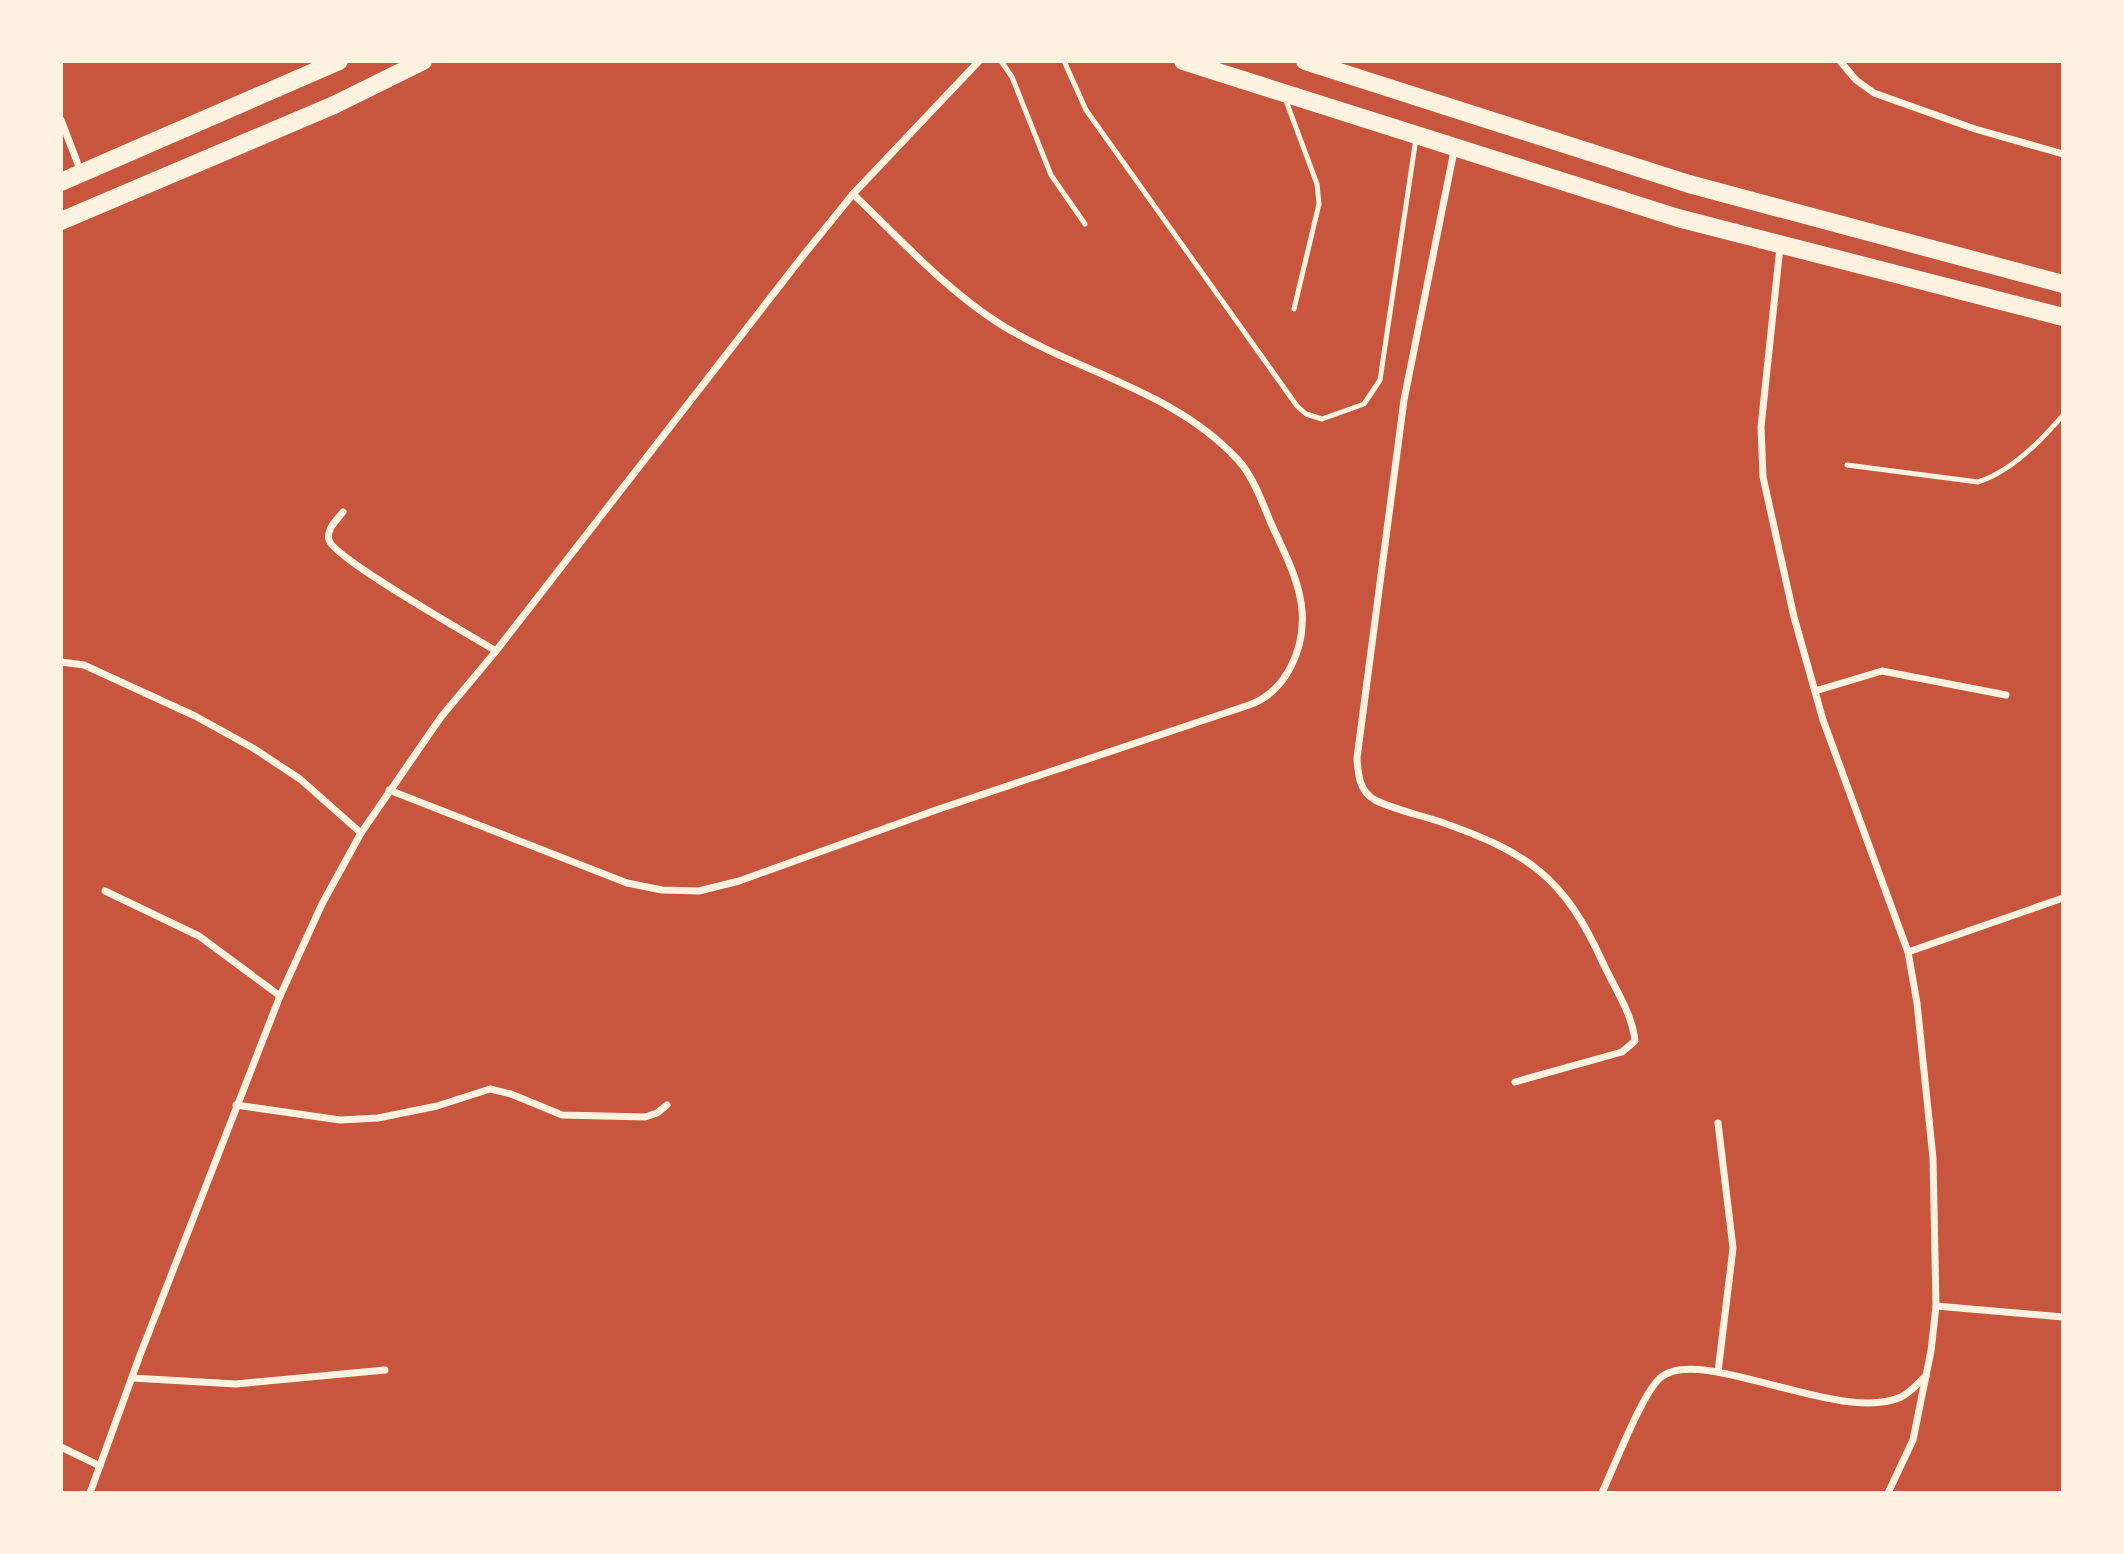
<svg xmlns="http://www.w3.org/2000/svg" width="2124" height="1554" viewBox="0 0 2124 1554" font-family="'Sofia Sans Condensed',sans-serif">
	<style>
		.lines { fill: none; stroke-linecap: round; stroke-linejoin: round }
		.service { stroke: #fff3e0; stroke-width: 5 }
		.minor { stroke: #fff3e0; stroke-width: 7 }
		.trunk { stroke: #fff3e0; stroke-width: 18 }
	</style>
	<rect width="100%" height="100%" fill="#c8553d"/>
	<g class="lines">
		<g class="service">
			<path d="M1001,61L1012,77L1051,175L1085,224"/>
			<path d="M1064,61L1086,110L1297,406L1306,414L1322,419L1364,404L1380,380L1416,138"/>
			<path d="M1285,98L1317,184L1319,204L1294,309"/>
			<path d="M1847,465L1978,482C2010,472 2042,440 2063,415"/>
		</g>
		<g class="minor">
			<path d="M1840,61L1856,80L1874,93L1975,129L2063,154"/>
			<path d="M61,120L81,172"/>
			<path d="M1455,146L1404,400L1357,758C1358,774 1359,791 1375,800C1395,810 1420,815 1441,822C1529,853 1564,877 1603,963C1615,989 1632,1013 1635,1041L1622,1052L1515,1082"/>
			<path d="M1780,247L1761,427L1763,477L1794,617L1823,720L1908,952L1917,1003L1933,1158L1936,1306L1931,1351L1913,1440L1888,1493"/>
			<path d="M343,512C337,520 326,529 329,540C333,558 472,636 496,651"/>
			<path d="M61,662L84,665L195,716L253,748L300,779L361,833"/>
			<path d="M1815,691L1882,671L2006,695"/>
			<path d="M389,790L627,883L662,890L699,891L739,881L936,810L1249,705C1286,692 1305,649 1302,611C1300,580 1282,548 1270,521C1262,501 1252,475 1238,460C1174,390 1078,373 1000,324C945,289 900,239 853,194"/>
			<path d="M105,891L199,936L280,996"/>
			<path d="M1908,952L2063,898"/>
			<path d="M236,1105L340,1120L378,1118L437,1106L490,1089L511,1094L562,1115L645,1117L657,1113L667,1105"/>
			<path d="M1718,1123L1733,1248L1718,1372"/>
			<path d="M1936,1306L2063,1317"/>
			<path d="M132,1378L236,1384L385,1370"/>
			<path d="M61,1447L100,1466"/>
			<path d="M90,1493L140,1355L280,996L322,904L361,833L441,717L496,651L802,257L853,194L979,61"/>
			<path d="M1602,1493C1614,1467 1642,1394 1660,1378C1699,1343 1839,1425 1901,1397C1910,1393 1919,1382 1926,1376"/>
		</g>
		<g class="trunk">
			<path d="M1183,61L1678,218L2063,317"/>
			<path d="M1305,61L1689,184L2063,284"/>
			<path d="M61,182L339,61"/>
			<path d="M61,221L334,105L423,61"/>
		</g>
	</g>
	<rect width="2124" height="1554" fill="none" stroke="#fff3e0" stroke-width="126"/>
</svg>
